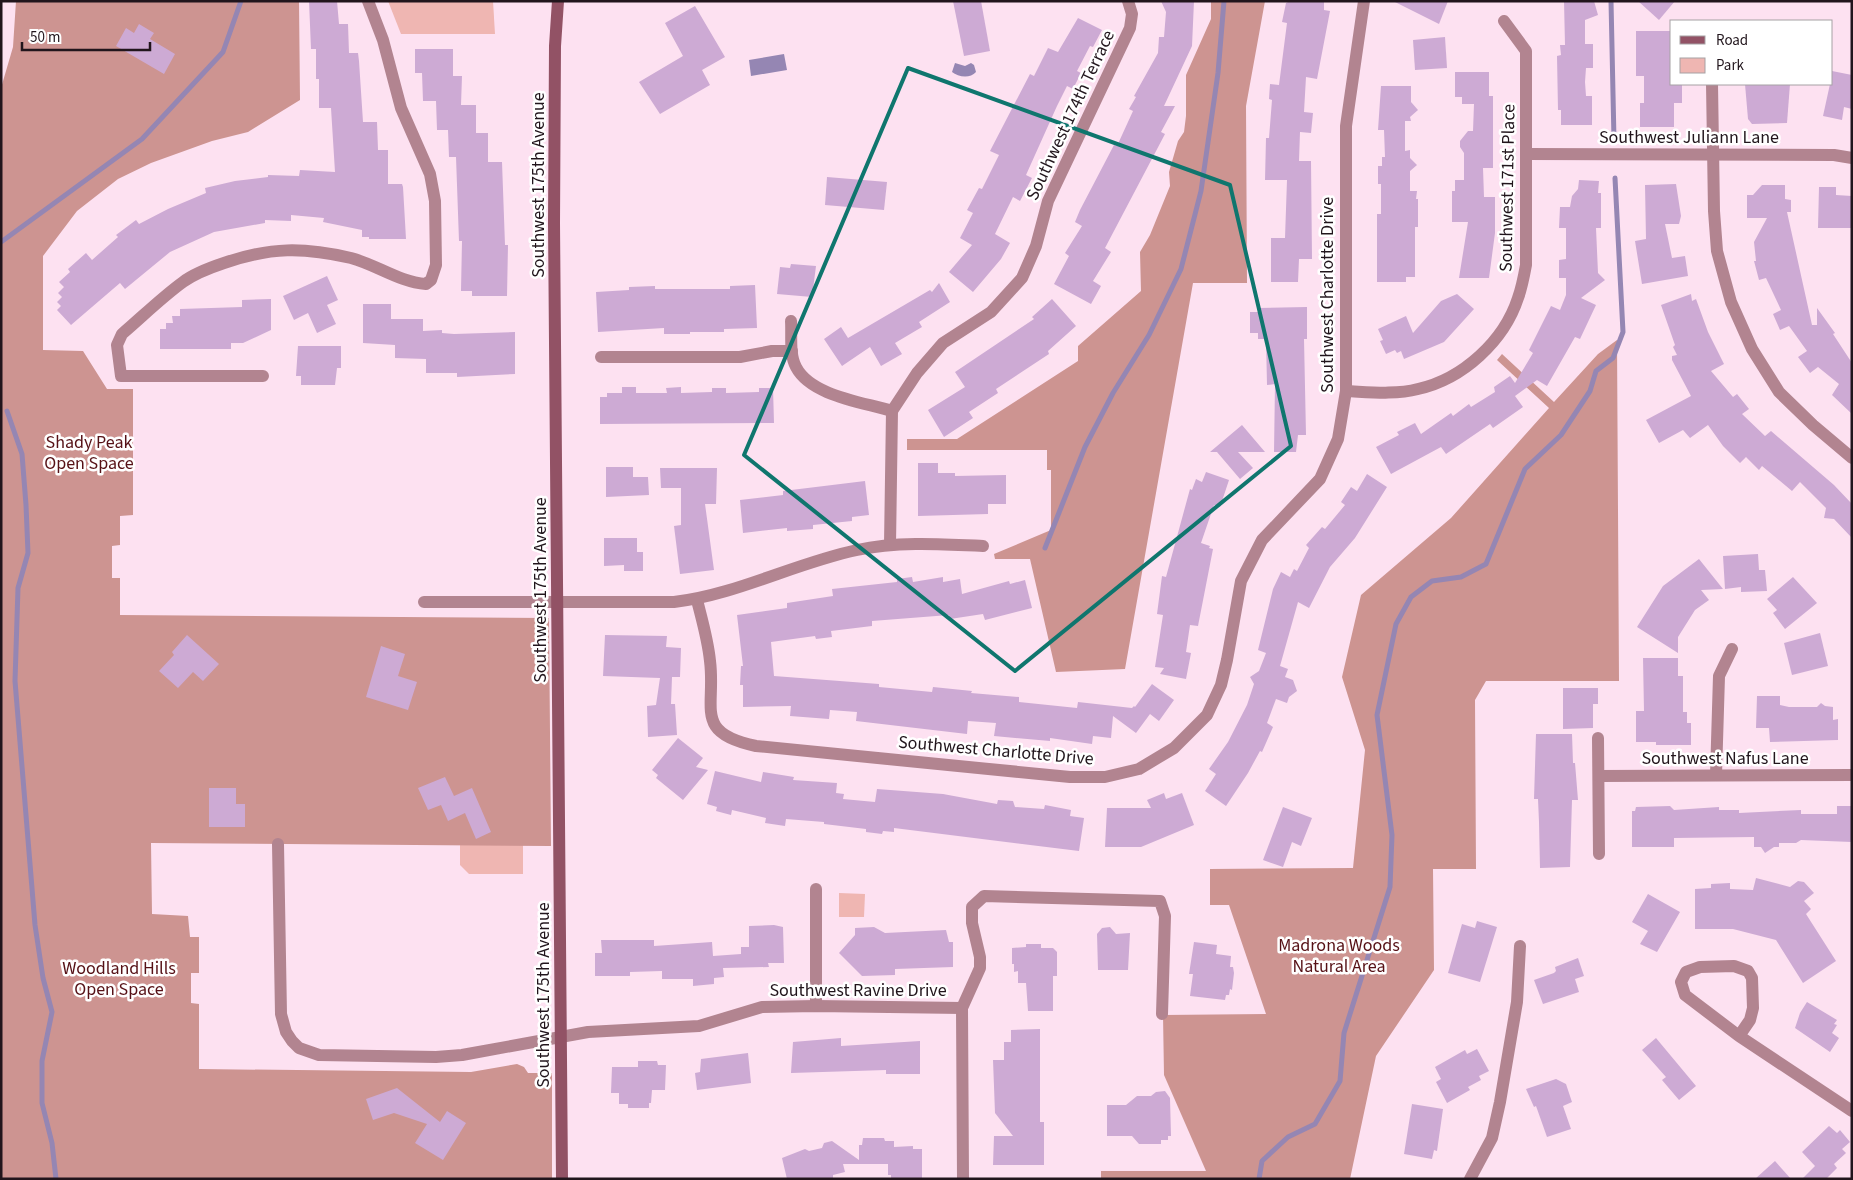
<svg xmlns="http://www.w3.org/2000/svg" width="1853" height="1180" viewBox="0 0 1853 1180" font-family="'Source Sans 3',sans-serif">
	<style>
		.green { fill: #efb6b2 }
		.forest { fill: #cd9491 }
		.water { fill: #9586b3 }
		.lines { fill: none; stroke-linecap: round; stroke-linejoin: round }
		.stream { stroke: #9586b3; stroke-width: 5 }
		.building { fill: #cdaad4 }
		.minor { stroke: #b28490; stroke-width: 12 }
		.secondary { stroke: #925265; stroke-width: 12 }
		.marked { fill: none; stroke: #0f766e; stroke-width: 4; stroke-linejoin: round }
		.labels { text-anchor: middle; stroke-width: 5; stroke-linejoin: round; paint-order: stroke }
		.street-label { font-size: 18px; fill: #21151c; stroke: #fff }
		.park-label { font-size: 18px; fill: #561116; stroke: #fff }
	</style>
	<rect width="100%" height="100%" fill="#fde1f1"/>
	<g class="green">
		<path d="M388,1H493L495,34H401Z"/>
		<path d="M460,845H523V874H469L460,865Z"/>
		<path d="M839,893L865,894L864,917H839Z"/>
	</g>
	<g class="forest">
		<path d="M16,1H299L300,100L248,132L212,141L151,163L118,179L77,211L43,256V350L83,351L107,389H133V515L120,516V545L112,546V578H120V615L549,618L551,846L151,843L152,914L188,916L190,937H199V973H191V1003L199,1004V1069L471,1072L517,1064L524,1067L528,1073H552V1179H1V88L13,47Z"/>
		<path d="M1211,1H1265L1246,106L1247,283H1193L1125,669L1056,672L1030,559H995L994,554L1051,530V470H1047V450H907V439H957L1078,361V346L1141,291L1140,252L1150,235L1170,186L1169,172L1178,141L1184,132L1186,116V75L1211,19Z"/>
		<path d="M1617,340L1619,681H1486L1475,700L1476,869H1433L1434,970L1376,1056L1350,1179H1101V1171H1206L1164,1075L1163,1015L1266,1014L1229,905H1210V869L1353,868L1365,750L1342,677L1361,595L1451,518L1549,408L1497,360L1502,354L1554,402L1598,354Z"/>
	</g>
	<g class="water">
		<path d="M784,54L787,70L751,76L749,60Z"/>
		<path d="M955,63L965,66L971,63L974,65L976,72C970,79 958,77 952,72Z"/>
	</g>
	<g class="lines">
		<g class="stream">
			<path d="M1611,1L1614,140"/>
			<path d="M1,242L142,139L223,52L241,1"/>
			<path d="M7,411L22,454L26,505L28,553L18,588L15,681L35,925L43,978L52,1012L42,1061V1103L52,1143L56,1179"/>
			<path d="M1045,548L1085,447L1113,393L1149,335L1181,269L1201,191L1218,73L1224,1"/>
			<path d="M1259,1179L1262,1161L1288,1137L1315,1124L1340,1081L1344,1033L1390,887L1392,835L1377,715L1396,624L1411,597L1432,581L1461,577L1486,564L1525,469L1561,435L1590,391L1596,371L1613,358L1623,332L1615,178"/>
		</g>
	</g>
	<g class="building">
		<path d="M309,1H337L339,24H348L349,53H358L359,61L363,122H377L378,150H388V184H402L403,187L406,239H369V237H362V230L323,222L324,218L291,215V221L265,220V223L214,232L170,252L125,289L120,283L71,325L57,310L61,306L57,302L62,297L58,293L64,287L59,282L70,272L68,269L86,253L92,260L118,237L116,235L136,220L139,224L168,209L206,193L205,188L235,181L268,177V175L299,176L300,170L335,172L331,108H319V79H316V49H311Z"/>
		<path d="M953,1H981L990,51L964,56Z"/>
		<path d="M1161,1H1194L1192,46L1164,106H1175L1161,132L1165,134L1105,248L1111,252L1093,281L1101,286L1091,304L1054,284L1069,256L1065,253L1082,226L1075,222L1080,210L1114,145L1117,146L1133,111L1129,109L1136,97L1134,96L1158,53L1159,37H1164L1166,12Z"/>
		<path d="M1290,1H1324V10L1330,11L1317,79L1306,77L1304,112L1313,113L1311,133L1300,132L1299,161H1311L1312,259H1299L1298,282H1271V238H1285L1287,180H1265L1266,138H1269L1272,100L1269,99L1270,84L1279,85L1287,23L1282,22L1286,3Z"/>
		<path d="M1393,1H1448L1439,24Z"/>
		<path d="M1564,1H1594L1598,15L1585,20V44H1593V68H1586L1585,82L1586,96H1592V125H1561V110H1558L1557,56L1561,55L1560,45H1565Z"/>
		<path d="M1638,1H1675L1659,20Z"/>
		<path d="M695,6L725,57L702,70L710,85L660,114L639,82L683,56L665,23Z"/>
		<path d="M1078,18L1102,30L1093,47L1090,46L1077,71L1081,73L1073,89L1067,86L1057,106L1026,175L1032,178L1020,201L1013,197L995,234L1010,243L1001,259L973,292L949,272L972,245L960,238L973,213L967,210L979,188L982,189L999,155L990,151L1030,74L1034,76L1048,48L1058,52Z"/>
		<path d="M139,24L154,33L150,39L175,54L164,74L116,46L126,28L134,33Z"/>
		<path d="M1636,31H1670L1672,85H1682V103H1674V127H1640V103H1644V76H1636Z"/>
		<path d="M1445,37L1447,68L1415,70L1413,40Z"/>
		<path d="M415,49H453V76H462L461,105H476V133H488V162H502L505,245H508L507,296H472V291H461L462,241H459L456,157H449L448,130H437L436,101H423L422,73H415Z"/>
		<path d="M1832,71L1852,75V109L1844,107L1842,120L1823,116L1830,84H1832Z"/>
		<path d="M1455,72H1489V96H1493V168H1483L1484,197H1495V233L1489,278H1459L1468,222H1452V191H1455V180H1464V153L1460,147V141L1468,131H1473L1474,104H1462V97H1455Z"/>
		<path d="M1745,84H1790L1787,123L1752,124L1748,119Z"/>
		<path d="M1381,86H1411V102L1418,110L1410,117L1411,121H1405V151L1410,150V158L1417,165L1410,171V191H1417L1416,199H1418V227H1415V277H1406V282H1377V214H1381V184H1378V166H1382V157H1385L1384,130H1378Z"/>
		<path d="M827,177L887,182L884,210L825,205Z"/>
		<path d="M1579,180L1599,181L1598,193H1601V228H1596L1598,273L1605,280L1581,298L1596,305L1580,339L1575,337L1547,386L1537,380L1515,396L1523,407L1493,428L1490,424L1446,454L1441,447L1391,474L1376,447L1399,435L1397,432L1415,423L1421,434L1451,413L1453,416L1469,404L1471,407L1495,392L1494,387L1510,376L1515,383L1533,353L1529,350L1551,306L1560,310L1566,295V278H1559V260L1566,259V228H1559L1560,207H1570L1572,196L1578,189Z"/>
		<path d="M1676,184L1681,216L1679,224H1665L1672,258L1685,256L1688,276L1642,284L1635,241L1646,239L1645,185Z"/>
		<path d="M1762,185H1785V199L1791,200V212H1787L1812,325H1817V308L1835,333L1833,334L1852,363V414L1832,395L1839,384L1818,367L1810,373L1798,357L1807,351L1789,326L1780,330L1773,314L1781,310L1766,278L1759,280L1754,261H1756L1754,242L1767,218H1747V195H1753Z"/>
		<path d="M1819,187H1836V195L1852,196V228H1818Z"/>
		<path d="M791,264L816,266L812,297L777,294L780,267L790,268Z"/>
		<path d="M327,276L338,300L327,305L336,324L317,333L308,313L294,320L283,296Z"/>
		<path d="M939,283L950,302L919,322L922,327L895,343L902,354L881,366L870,347L842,366L824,339L841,327L848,338L930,290L932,292Z"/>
		<path d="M755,285L757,328L724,329V332H690V334H664V328L598,332L596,292L629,290V287L655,286V289H730V286Z"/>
		<path d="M1457,294L1474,309L1444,342L1404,359L1401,351L1397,353L1395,350L1386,354L1380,341L1383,340L1378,329L1406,316L1413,333L1441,301Z"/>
		<path d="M1691,294L1692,301L1696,299L1708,332L1724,364L1711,371L1733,397L1737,394L1749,409L1742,414L1765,436L1771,431L1834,485L1852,504V538L1834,519L1824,518L1826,508L1800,482L1792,491L1762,466L1759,470L1746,457L1740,463L1723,446L1708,425L1690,438L1683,430L1659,443L1646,420L1691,396L1672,360V356L1677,355L1673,347L1675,345L1661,305Z"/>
		<path d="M271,299V330L243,343H231V349H160V329H166V323H173L172,316H180V309L242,307V300Z"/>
		<path d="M1052,299L1076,326L1048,351L1049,354L996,389L998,393L969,412L973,418L944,437L928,410L965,387L955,372L1034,319L1032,317Z"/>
		<path d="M363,304H391V319H423V331L442,330V333L454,334L515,332V374L457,377V373H426V359L395,358V345L363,343Z"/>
		<path d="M1307,307V339H1304L1306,435H1298L1296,452H1274L1275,384L1267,385L1266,339H1258V333H1250V312H1258V308Z"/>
		<path d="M298,346H341V368H337L335,385H301V376H296Z"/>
		<path d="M622,387H636V393H667L666,388L681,387V393L712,392V388H726V393L759,392V388H773L774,423L600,424V397H607V393H622Z"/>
		<path d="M1242,425L1265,452H1238L1253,468L1240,479L1217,452H1210Z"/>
		<path d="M918,463H938V473H955V476L1006,475V504H988V514L918,516Z"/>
		<path d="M606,467H633V477H648L649,495L606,497Z"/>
		<path d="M660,468H717L716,504H705L714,570L680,574L674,526L681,525V488H661Z"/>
		<path d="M1206,472L1229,480L1220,507L1214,505L1201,543L1210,546L1209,548L1213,549L1198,626L1190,625L1186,652L1191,653L1186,679L1160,674L1164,668L1155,667L1163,615L1157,614L1162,576L1166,577L1190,489L1192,490L1196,479L1202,482Z"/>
		<path d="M1367,474L1387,487L1355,538L1330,567L1309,608L1298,602L1280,666L1288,669L1285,677L1293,680L1297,691L1289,697L1287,703L1276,699L1267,723L1273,727L1262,752L1260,751L1248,773L1226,806L1205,791L1216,774L1209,769L1228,742L1247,705L1254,684L1250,677L1259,671L1266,653L1258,650L1273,589L1281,572L1290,577L1294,569L1297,571L1309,548L1306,545L1322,527L1325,529L1345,505L1341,502L1351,487L1357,491Z"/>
		<path d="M865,481L869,515L852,517V521L813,525V529L787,531V528L743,533L740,500L783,495V491Z"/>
		<path d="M604,538H637V552H643V571H624V565L604,566Z"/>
		<path d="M1758,554L1759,570H1765L1767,591L1741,592V587L1725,589L1723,556Z"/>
		<path d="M1699,559L1723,589L1701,590L1709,600L1695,610L1678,637V653L1637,627L1663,586Z"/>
		<path d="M912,577L913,582L943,577V582L960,579L962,594L1009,581L1010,584L1025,580L1032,608L985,620L983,614L950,619L949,615L872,621V626L831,631L832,637L816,639L815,636L771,642L774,676L879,684V687L932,692L933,687L972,691L971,693L1019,697V702L1077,708L1078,702L1132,708L1134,706L1135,707L1152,684L1174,700L1159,721L1150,714L1136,733L1113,716L1111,738L1093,736L1092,744L1050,738V741L994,736L996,723L968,721L967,734L856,721L857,712L830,710L829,719L790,716L791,706L743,707V685H740L741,666H743L737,615L787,608V603L833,596L832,589L897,582V579Z"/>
		<path d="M1793,577L1817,603L1785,629L1773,613L1777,610L1767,599Z"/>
		<path d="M1820,633L1828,666L1792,675L1784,643Z"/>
		<path d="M187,635L219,664L203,681L193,672L178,688L159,671L174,655L172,652Z"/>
		<path d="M605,635L667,636L666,647L681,648L680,677H672L671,704H675L677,735L648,737L647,706L656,705L660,678L603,676Z"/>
		<path d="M381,646L405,654L398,676L417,682L408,710L366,697Z"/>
		<path d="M1643,658H1678V676H1683V712H1687V723H1691V745H1656V742H1636V711H1644Z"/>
		<path d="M1563,688H1598V704H1593V728L1563,729Z"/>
		<path d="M1757,696H1780V705L1789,707H1817L1821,703L1825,706L1833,707V720L1838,719V740L1770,742L1769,728H1756Z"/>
		<path d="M1536,734H1572L1573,763H1575L1578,800H1572L1570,867L1540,868L1539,822L1538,799H1534Z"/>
		<path d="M678,738L703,758L696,767L708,770L683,800L656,778L658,775L652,770Z"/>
		<path d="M715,771L761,782L763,772L794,777L793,780L837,783L836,793L844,794L843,799L875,802L877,789L943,794L997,804L998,800L1013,801L1015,807L1044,809L1045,805L1071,810L1070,816L1084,818L1079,851L894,828V832L883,831L882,834L866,832V829L824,824V822L786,819L785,826L765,823L766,818L732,810L731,815L716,811L717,807L707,804Z"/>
		<path d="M445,777L454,796L472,788L491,832L476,839L465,813L448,821L441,805L428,810L418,788Z"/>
		<path d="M209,788H236V804H245V827H209Z"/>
		<path d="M1164,793L1166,799L1182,793L1194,825L1141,847H1105L1107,808H1151L1147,800Z"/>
		<path d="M1670,806L1674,810L1719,807V810H1739V813L1801,810V814H1837V806H1852V842L1801,840L1796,843H1779V847H1774L1765,853L1761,847H1754V837L1674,838V847H1632V811H1635L1636,807Z"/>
		<path d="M1283,807L1312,818L1301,846L1292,842L1283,867L1263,860Z"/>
		<path d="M1756,878L1790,887L1798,881L1804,882L1814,893L1804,901L1811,909L1806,914L1836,961L1803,983L1776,940L1733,929H1695V889L1711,888V884L1730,883V889L1753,890Z"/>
		<path d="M1648,894L1680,912L1657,952L1640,944L1648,931L1632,922Z"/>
		<path d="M1477,921L1497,927L1480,982L1448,973L1462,924L1475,928Z"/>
		<path d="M774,925L783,927L784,963H768L769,967L723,968L724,977L714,978V984L693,986V979H662V971L630,972V976H595V953H602L601,940H654V946L712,942L713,956L741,954V947H749V926Z"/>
		<path d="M874,927L885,933L946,930L949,942H953V967L895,969V975L862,976L839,953L855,935V928Z"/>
		<path d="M1110,927L1116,934L1130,933L1128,970H1098L1097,934L1102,928Z"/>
		<path d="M1194,942L1217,945L1216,954L1231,956L1230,967H1233L1234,973L1232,990L1230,989L1229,995H1226L1225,1000L1190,996L1193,974H1189Z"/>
		<path d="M1026,944H1041V948H1053L1057,952V976H1053V1011H1028L1026,983H1018V971L1014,972V964H1012V948L1026,947Z"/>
		<path d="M1578,958L1584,976L1575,979L1579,992L1543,1004L1534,980L1554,973L1556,971L1555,967Z"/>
		<path d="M1807,1002L1837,1020L1834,1024L1837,1025L1832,1033L1839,1038L1830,1052L1795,1028L1800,1013Z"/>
		<path d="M1040,1029V1122H1044V1165H993L994,1136H1013L995,1113L993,1060H1004V1042H1011V1030Z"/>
		<path d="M841,1038V1046L920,1041V1074H886V1070L791,1073L793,1042Z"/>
		<path d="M1656,1038L1696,1086L1679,1100L1662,1080L1666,1077L1642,1050Z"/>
		<path d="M1477,1049L1489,1071L1479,1076L1481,1080L1468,1087L1470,1090L1447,1103L1436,1082L1441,1079L1435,1067L1465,1050L1467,1054Z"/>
		<path d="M748,1053L751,1083L697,1090L695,1073L700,1072L701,1059Z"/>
		<path d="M638,1061H657L658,1065H666L665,1090H652L651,1103H649V1108H628V1104H619V1093H611L612,1067H638Z"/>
		<path d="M1556,1079L1566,1084L1572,1102L1563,1106L1571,1129L1547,1137L1536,1106L1534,1107L1526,1089Z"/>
		<path d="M397,1088L440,1122L447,1111L466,1123L443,1160L415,1143L427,1124L394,1113L373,1120L366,1099Z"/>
		<path d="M1165,1091L1170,1098L1171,1136H1168V1140H1161V1144H1139L1132,1136H1107V1105H1126L1137,1096H1151L1156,1092Z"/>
		<path d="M1412,1104L1443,1109L1437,1151L1434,1150L1432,1159L1404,1154Z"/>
		<path d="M1829,1126L1837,1133L1840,1130L1850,1142L1842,1149L1846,1153L1834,1164L1837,1168L1826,1179H1802L1815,1166L1802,1152Z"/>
		<path d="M863,1138H884L885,1141H894V1147L913,1146V1149H922V1179H891V1175H888V1164H843L845,1172L833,1175V1179H787L782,1158L805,1149L809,1151L822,1148L824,1143L832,1141L859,1160V1145H862Z"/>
		<path d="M1775,1161L1791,1179H1755Z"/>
	</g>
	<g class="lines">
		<g class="minor">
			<path d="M1712,84L1714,211L1717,251L1731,302L1752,349L1779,392L1813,425L1852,458"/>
			<path d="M1526,154L1834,155L1852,158"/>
			<path d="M791,321C792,335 789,354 796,367C811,396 863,402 892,411"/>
			<path d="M601,357H740L772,351H792"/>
			<path d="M263,376H121L117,345L122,334C142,317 161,298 183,282C195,273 209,268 224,263C271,247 303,247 351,258C377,265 399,282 426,284L431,280L436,265L435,201L430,174L401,108L383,40L368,1"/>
			<path d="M1346,391C1369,392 1395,395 1418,389C1463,379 1504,341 1518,298C1522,287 1524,276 1526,265V51L1504,21"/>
			<path d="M890,545L892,411L917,373L943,343L991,312L1022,278L1036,246L1048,201L1130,28L1132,14L1128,1"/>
			<path d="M697,600C702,620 708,640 710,661C716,708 693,733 756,746L1070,777H1105L1139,769L1174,748L1207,715L1221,685L1227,660L1241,581L1262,540L1320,479L1338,439L1346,391V126L1364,1"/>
			<path d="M424,602H674C736,595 795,563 857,550C897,541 942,544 983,546"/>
			<path d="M1598,738L1599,854"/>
			<path d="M1716,775L1719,676L1732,649"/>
			<path d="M1599,776L1852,775"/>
			<path d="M278,844L281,1014L286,1032L292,1041L299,1048L319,1055L436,1057L462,1055L588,1032L699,1026L762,1007L816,1006L962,1008"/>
			<path d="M816,889V1006"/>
			<path d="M1739,1036L1750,1020L1753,1008L1752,978L1748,971L1734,966L1700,967L1686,972L1681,982L1685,995L1739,1036L1852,1111"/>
			<path d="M963,1179L962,1008L980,968V957L972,923V907L984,896L1160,901L1165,916L1162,1014"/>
			<path d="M1470,1179L1492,1138L1500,1102L1517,1002L1520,946"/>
		</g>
		<path class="secondary" d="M558,1L555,46L554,223L562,1179"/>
	</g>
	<path class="marked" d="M908,68L1230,185L1291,446L1015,671L744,455Z"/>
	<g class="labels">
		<g class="street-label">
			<text transform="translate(1070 115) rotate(-65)" y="6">Southwest 174th Terrace</text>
			<text x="1689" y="143">Southwest Juliann Lane</text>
			<text transform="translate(538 185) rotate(-90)" y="6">Southwest 175th Avenue</text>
			<text transform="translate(1507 188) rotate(-89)" y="6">Southwest 171st Place</text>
			<text transform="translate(1327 295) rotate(-90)" y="6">Southwest Charlotte Drive</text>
			<text transform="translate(540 590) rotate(-90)" y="6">Southwest 175th Avenue</text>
			<text transform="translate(996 750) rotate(5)" y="6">Southwest Charlotte Drive</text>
			<text x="1725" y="764">Southwest Nafus Lane</text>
			<text x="858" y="996">Southwest Ravine Drive</text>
			<text transform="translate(543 995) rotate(-90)" y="6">Southwest 175th Avenue</text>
		</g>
		<g class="park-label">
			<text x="89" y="448">Shady Peak<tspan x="89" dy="21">Open Space</tspan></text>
			<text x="1339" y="951">Madrona Woods<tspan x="1339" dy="21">Natural Area</tspan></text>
			<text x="119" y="974">Woodland Hills<tspan x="119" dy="21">Open Space</tspan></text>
		</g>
	</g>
	<rect width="1853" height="1180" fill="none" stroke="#21151c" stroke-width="5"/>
	<rect x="1670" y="20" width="162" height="65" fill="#ffffff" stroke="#a6a1a4"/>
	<rect x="1680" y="36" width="25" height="8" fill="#925265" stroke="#a6a1a4"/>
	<text x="1716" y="45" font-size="15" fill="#21151c">Road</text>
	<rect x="1680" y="58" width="25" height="15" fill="#efb6b2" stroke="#a6a1a4"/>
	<text x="1716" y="70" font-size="15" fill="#21151c">Park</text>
	<path d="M22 42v8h128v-8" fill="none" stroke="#21151c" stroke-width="2.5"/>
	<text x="30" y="42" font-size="15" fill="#21151c" stroke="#ffffff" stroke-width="4" paint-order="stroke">50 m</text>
</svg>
